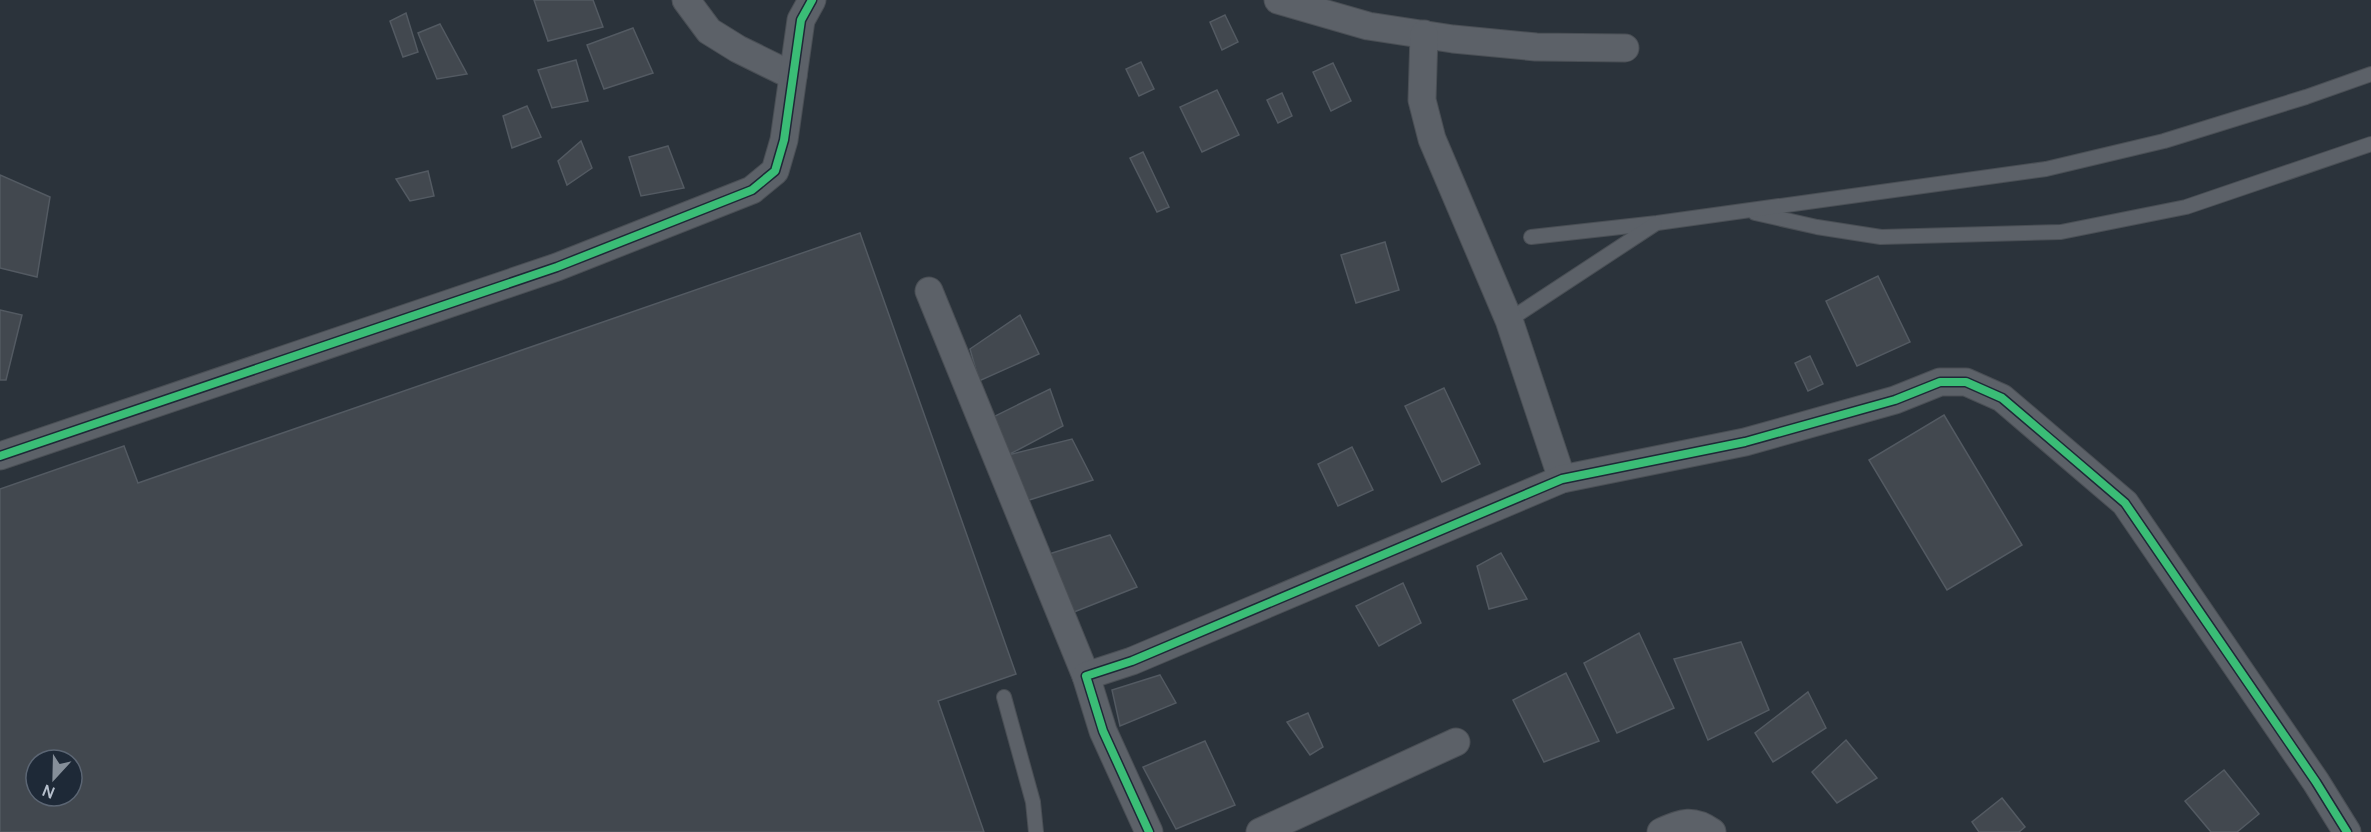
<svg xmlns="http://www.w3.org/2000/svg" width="2371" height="832" viewBox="0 0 2371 832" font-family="Manrope,sans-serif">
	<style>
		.building { fill: #42484f; stroke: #535a62; stroke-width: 1.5; fill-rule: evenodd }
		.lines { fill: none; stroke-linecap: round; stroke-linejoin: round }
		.lane-casing { stroke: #4a4f55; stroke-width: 16 }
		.street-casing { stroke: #4a4f55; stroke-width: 29 }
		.lane { stroke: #5c6168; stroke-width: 14 }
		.street { stroke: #5c6168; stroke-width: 27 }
		.cycleway-casing { stroke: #1e2937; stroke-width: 11 }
		.cycleway { stroke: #3abd76; stroke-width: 8 }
	</style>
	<rect width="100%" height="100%" fill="#2b333b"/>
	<g class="building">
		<path d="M534,0H593L603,27L548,41Z"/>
		<path d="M406,13L418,52L403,57L390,21Z"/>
		<path d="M1225,15L1238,42L1222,50L1210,22Z"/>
		<path d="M440,24L467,74L437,79L418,33Z"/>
		<path d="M633,28L653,73L604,89L587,45Z"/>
		<path d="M576,60L588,101L552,108L538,70Z"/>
		<path d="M1141,62L1154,89L1139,96L1126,69Z"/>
		<path d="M1333,63L1351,101L1331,111L1313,72Z"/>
		<path d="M1217,90L1239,135L1202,152L1180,107Z"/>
		<path d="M1282,93L1292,116L1278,123L1267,100Z"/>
		<path d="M527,106L541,137L512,148L503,116Z"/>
		<path d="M581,141L592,168L567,185L558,161Z"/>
		<path d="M668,146L684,188L641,196L629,157Z"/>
		<path d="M1143,152L1169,207L1157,212L1130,158Z"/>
		<path d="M428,171L434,196L410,201L396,179Z"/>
		<path d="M0,175L50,197L37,277L0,268Z"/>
		<path d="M860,233L1016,674L938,701L984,832H0V489L124,446L138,483ZM36,760H72V796H36Z"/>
		<path d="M1385,242L1399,290L1356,303L1341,255Z"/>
		<path d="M1878,276L1910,342L1857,366L1826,301Z"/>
		<path d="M0,310L22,315L6,380H0Z"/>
		<path d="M1020,315L1039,354L979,381L970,349Z"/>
		<path d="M1810,356L1823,384L1808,391L1795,363Z"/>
		<path d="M1444,388L1480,464L1442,482L1405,406Z"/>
		<path d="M1050,389L1063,426L1008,455L993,417Z"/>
		<path d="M1944,415L2022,545L1947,590L1869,460Z"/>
		<path d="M1072,439L1093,480L1026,501L1008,455Z"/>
		<path d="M1352,447L1373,490L1338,506L1318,464Z"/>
		<path d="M1110,535L1137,587L1074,612L1049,554Z"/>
		<path d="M1501,553L1527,599L1489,609L1477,566Z"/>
		<path d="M1403,583L1421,623L1379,646L1356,606Z"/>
		<path d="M1639,633L1674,708L1617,733L1584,663Z"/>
		<path d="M1741,642L1769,710L1708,740L1674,659Z"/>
		<path d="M1566,673L1599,741L1544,762L1513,700Z"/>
		<path d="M1160,675L1176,703L1120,726L1112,690Z"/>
		<path d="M1808,692L1826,728L1773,762L1755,733Z"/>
		<path d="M1308,713L1323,747L1310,755L1287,722Z"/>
		<path d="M1846,740L1877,778L1837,803L1812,772Z"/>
		<path d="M1205,741L1235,805L1176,829L1143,767Z"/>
		<path d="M2224,770L2259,814L2237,832H2211L2185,801Z"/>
		<path d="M2002,798L2025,827L2019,832H1979L1972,822Z"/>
	</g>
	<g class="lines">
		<g class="lane-casing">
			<g id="lane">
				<path d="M1755,213L1817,227L1881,237L2061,232L2186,207L2371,144"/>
				<path d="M1531,237L1657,223L2046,169L2164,141L2306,97L2371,74"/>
				<path d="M1509,320L1655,224"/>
				<path d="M1004,697L1033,802L1036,832"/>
			</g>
		</g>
		<g class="street-casing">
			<g id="street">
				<path d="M686,0L709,31L738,49L793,76"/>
				<path d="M1278,0L1368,26L1453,39L1536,47L1625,48"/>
				<path d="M1424,34L1422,100L1432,139L1509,320L1562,479"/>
				<path d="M929,291L1086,676"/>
				<path d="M0,456L557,267L752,190L775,171L784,140L801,20L812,0"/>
				<path d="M1149,832L1103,731L1086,676L1132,661L1562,479L1745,442L1895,400L1940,382H1966L2002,398L2125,503L2316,782L2347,832"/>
				<path d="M1260,832L1456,742"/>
				<path d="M1661,832C1682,823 1692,818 1712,832"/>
			</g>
		</g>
		<use href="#lane" class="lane"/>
		<use href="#street" class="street"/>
		<g class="cycleway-casing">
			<g id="cycleway">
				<path d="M0,456L557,267L752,190L775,171L784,140L801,20L812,0"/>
				<path d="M1149,832L1103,731L1086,676L1132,661L1562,479L1745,442L1895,400L1940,382H1966L2002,398L2125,503L2316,782L2347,832"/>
			</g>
		</g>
		<use href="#cycleway" class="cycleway"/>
	</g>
	<g transform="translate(54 778) rotate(202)"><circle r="28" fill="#1e2937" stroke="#5b6573" stroke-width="1.5"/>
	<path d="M0-4.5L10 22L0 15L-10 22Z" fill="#858e99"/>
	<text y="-9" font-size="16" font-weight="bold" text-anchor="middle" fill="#b6bfcc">N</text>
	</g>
</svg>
